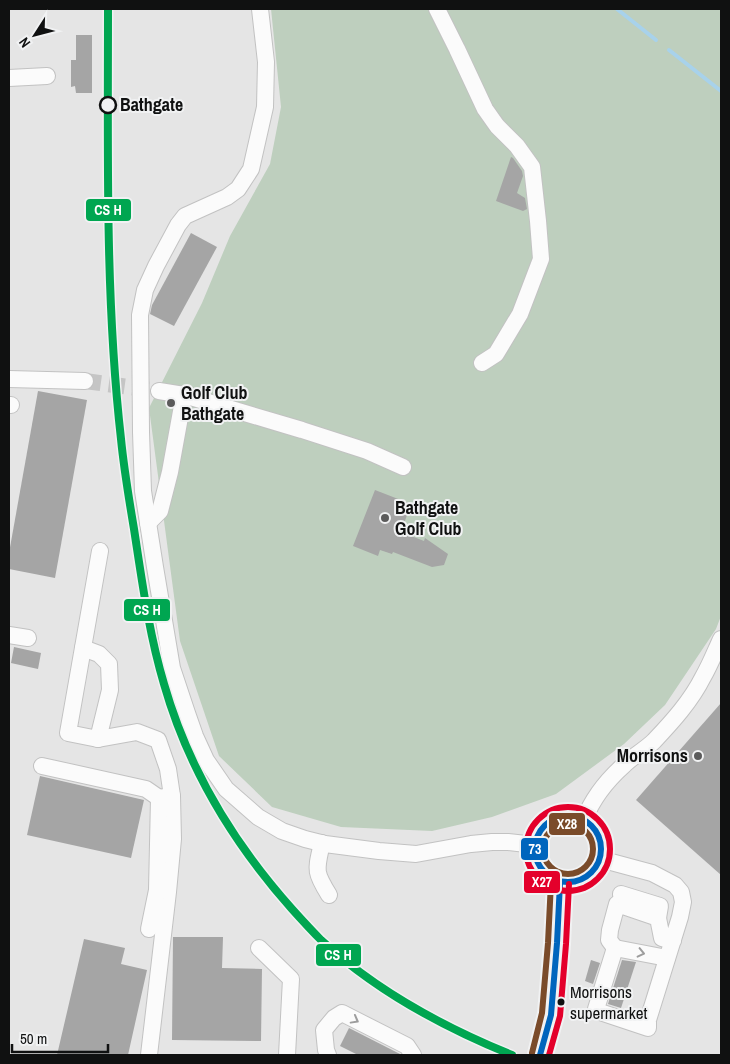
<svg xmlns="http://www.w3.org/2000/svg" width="730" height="1064" viewBox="0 0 730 1064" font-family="'Archivo Narrow',sans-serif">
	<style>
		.green { fill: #becfbe }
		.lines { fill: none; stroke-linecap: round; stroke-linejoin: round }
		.stream { stroke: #a8d2eb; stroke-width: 4 }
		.building { fill: #a5a5a5 }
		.minor-tunnel { stroke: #c5c5c5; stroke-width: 16; stroke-dasharray: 16 8; stroke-linecap: butt }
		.minor-casing { stroke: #c2c2c2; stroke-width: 18 }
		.minor { stroke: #fbfbfb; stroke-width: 16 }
		.bus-1-casing { stroke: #f1f2f3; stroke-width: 10 }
		.bus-2-casing { stroke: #f1f2f3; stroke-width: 10 }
		.bus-3-casing { stroke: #f1f2f3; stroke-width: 10 }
		.bus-1 { stroke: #0065bd; stroke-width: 6 }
		.bus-2 { stroke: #e4002b; stroke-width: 6 }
		.bus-3 { stroke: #7a4b2a; stroke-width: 6 }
		.rail-1-casing { stroke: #f1f2f3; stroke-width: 11 }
		.rail-1 { stroke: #00a651; stroke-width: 8 }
		.oneway { stroke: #9d9d9d }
		.stop-dot { fill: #f1f2f3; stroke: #101111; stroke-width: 2.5 }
		.poi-dot { fill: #5b5b5b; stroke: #f1f2f3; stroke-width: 2 }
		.bus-dot { fill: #101111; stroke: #f1f2f3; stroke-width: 2 }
		.labels { text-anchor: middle; stroke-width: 4; stroke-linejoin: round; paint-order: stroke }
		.bus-label { font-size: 17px; fill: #101111; stroke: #f1f2f3; text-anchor: start }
		.stop-label { font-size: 18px; font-weight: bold; fill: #101111; stroke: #f1f2f3; text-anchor: start }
		.poi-label { font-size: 18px; font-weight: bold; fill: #101111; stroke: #f1f2f3; text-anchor: start }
		.line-badge { stroke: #f1f2f3; stroke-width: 2 }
		.badge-label { font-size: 14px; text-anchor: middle; font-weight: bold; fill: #fff }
	</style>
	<rect width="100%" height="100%" fill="#e5e5e5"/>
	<path class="green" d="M271,9H721V616L716,629L665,705L624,744L556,794L492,817L432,831L341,827L272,807L219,756L180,641L149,408L202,303L230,236L270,164L281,107Z"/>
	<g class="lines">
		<g class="stream">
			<path d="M617,9L656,40"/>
			<path d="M669,50L721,91"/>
		</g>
	</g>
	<g class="building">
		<path d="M76,35H92V93H76L75,86L71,87V60H76Z"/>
		<path d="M511,157L513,158L522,171L523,176L517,193L525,198L527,209L523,211L496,201Z"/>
		<path d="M191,233L217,247L174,326L150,314L152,305Z"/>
		<path d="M38,391L87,400L55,578L9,569V553Z"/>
		<path d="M375,490L411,504L401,532L424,541L425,538L448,554L444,565L432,567L393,552L392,554L380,550L378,556L353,546Z"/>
		<path d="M14,647L41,653L38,669L11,663Z"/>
		<path d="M721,703V875L636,800Z"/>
		<path d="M40,776L144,800L131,858L27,835Z"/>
		<path d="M173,937H223L222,968L262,969L261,1041L172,1040Z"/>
		<path d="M84,939L125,948L121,964L147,970L128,1055H57Z"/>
		<path d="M591,960L600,963L593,984L585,981Z"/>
		<path d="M622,960L636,962L621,1008L608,1004Z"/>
		<path d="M349,1028L400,1054L401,1055H358L340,1046Z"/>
	</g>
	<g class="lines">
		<path class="minor-tunnel" d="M85,381L159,391"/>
		<g class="minor-casing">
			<g id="minor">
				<path d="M260,9L266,62L265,107L251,169L238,189L227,197L185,216L178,225L156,266L145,290L140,315L141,432L143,491L155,567L172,668L187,713L195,736L206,760L226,789L258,817L282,831L305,839L325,844L379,851L416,854L471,844L492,842H508L535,845"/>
				<path d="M437,9L457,49L485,109L497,126L517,146L532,167L538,221L541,259L520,314L496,354L482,363"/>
				<path d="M9,78L47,76"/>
				<path d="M9,379L85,381"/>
				<path d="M159,391L184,395L302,430L367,451L403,467"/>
				<path d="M9,405H11"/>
				<path d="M148,523L160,511L170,472L184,395"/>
				<path d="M100,551L68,733L98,739L137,732L158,740L168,769L172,796L173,839L168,892L149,1055"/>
				<path d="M9,635L28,638"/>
				<path d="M83,648L99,654L109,664L110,690L98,739"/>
				<path d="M42,766L146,789L159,798"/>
				<circle cx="568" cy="849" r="33"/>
				<path d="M584,820C593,797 606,781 624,765C633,756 645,750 654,741C672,722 691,701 703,677C710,665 715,652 721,639"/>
				<path d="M322,843C316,870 314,871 329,895"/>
				<path d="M600,859L652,873L675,885L681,892L683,902L680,917L648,1020V1028L597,1011L596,1009L615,948L609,940L610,930L617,904L658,918L662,938L673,941"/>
				<path d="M621,895V894L660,906L658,918"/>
				<path d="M149,929L157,890L159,798L172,796"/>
				<path d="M259,948L291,979L287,1055"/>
				<path d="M615,948L667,958"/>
				<path d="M328,1055L326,1050L324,1030L334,1018L342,1013L407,1046L413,1055"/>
				<path d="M540,1055L551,1015L557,943L558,910L560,883"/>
			</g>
		</g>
		<use href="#minor" class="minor"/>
		<g class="bus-1-casing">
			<g id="bus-1">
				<circle cx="568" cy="849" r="33"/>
				<path d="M540,1055L551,1015L557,943L560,883"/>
			</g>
		</g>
		<g class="bus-2-casing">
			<g id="bus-2">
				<circle cx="568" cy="849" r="42"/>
				<path d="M549,1055L560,1016L566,944L569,884"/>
			</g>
		</g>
		<g class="bus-3-casing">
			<g id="bus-3">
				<circle cx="568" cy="849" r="25"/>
				<path d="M532,1053L542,1013L548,943L551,882"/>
			</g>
		</g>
		<use href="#bus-1" class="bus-1"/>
		<use href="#bus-2" class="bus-2"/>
		<use href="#bus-3" class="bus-3"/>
		<g class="rail-1-casing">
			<path id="rail-1" d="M108,9C108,152 105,297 121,439C124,470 129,499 134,529C142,581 149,634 164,684C188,768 234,844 292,909C301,919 311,930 321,940C376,991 443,1027 512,1055"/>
		</g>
		<use href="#rail-1" class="rail-1"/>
	</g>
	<defs><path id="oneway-chevron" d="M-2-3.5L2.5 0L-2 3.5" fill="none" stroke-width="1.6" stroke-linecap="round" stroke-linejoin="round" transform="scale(1.25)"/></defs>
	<g class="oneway">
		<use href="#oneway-chevron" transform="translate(641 953) rotate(13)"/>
		<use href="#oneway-chevron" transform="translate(355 1020) rotate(29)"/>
	</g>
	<circle class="stop-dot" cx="108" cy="105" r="8"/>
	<g class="poi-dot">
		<circle cx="171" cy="403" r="5"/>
		<circle cx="385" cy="518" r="5"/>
		<circle cx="698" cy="756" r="5"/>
	</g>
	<circle class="bus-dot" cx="561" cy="1002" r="4.5"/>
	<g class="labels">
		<g class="bus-label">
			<text x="570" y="998">Morrisons<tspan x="570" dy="21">supermarket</tspan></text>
		</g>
		<g class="stop-label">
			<text x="120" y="111">Bathgate</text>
		</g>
		<g class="poi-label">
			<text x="181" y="399">Golf Club<tspan x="181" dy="21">Bathgate</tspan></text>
			<text x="395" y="514">Bathgate<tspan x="395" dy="21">Golf Club</tspan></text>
			<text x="688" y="762" text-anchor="end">Morrisons</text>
		</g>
	</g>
	<g class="line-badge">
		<rect x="85" y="198" width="47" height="24" rx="5" fill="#00a651"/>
		<rect x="123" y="598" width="48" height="24" rx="5" fill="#00a651"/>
		<rect x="548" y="812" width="38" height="24" rx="5" fill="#7a4b2a"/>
		<rect x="520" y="837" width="29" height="24" rx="5" fill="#0065bd"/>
		<rect x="523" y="870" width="38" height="24" rx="5" fill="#e4002b"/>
		<rect x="315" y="943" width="47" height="24" rx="5" fill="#00a651"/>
	</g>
	<g class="badge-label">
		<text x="108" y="215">CS H</text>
		<text x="147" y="615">CS H</text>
		<text x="567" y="829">X28</text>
		<text x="535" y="854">73</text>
		<text x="542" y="887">X27</text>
		<text x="338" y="960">CS H</text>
	</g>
	<rect width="730" height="1064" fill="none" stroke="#101111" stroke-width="20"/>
	<g transform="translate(35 35) rotate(234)" stroke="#f1f2f3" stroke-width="4" paint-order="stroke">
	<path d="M0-4L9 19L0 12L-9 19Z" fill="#101111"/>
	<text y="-8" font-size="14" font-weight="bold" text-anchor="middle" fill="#101111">N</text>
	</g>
	<path d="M12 1044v8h96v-8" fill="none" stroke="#101111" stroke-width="2.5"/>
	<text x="20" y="1044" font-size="15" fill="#101111" stroke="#f1f2f3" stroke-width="4" paint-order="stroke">50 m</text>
</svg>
